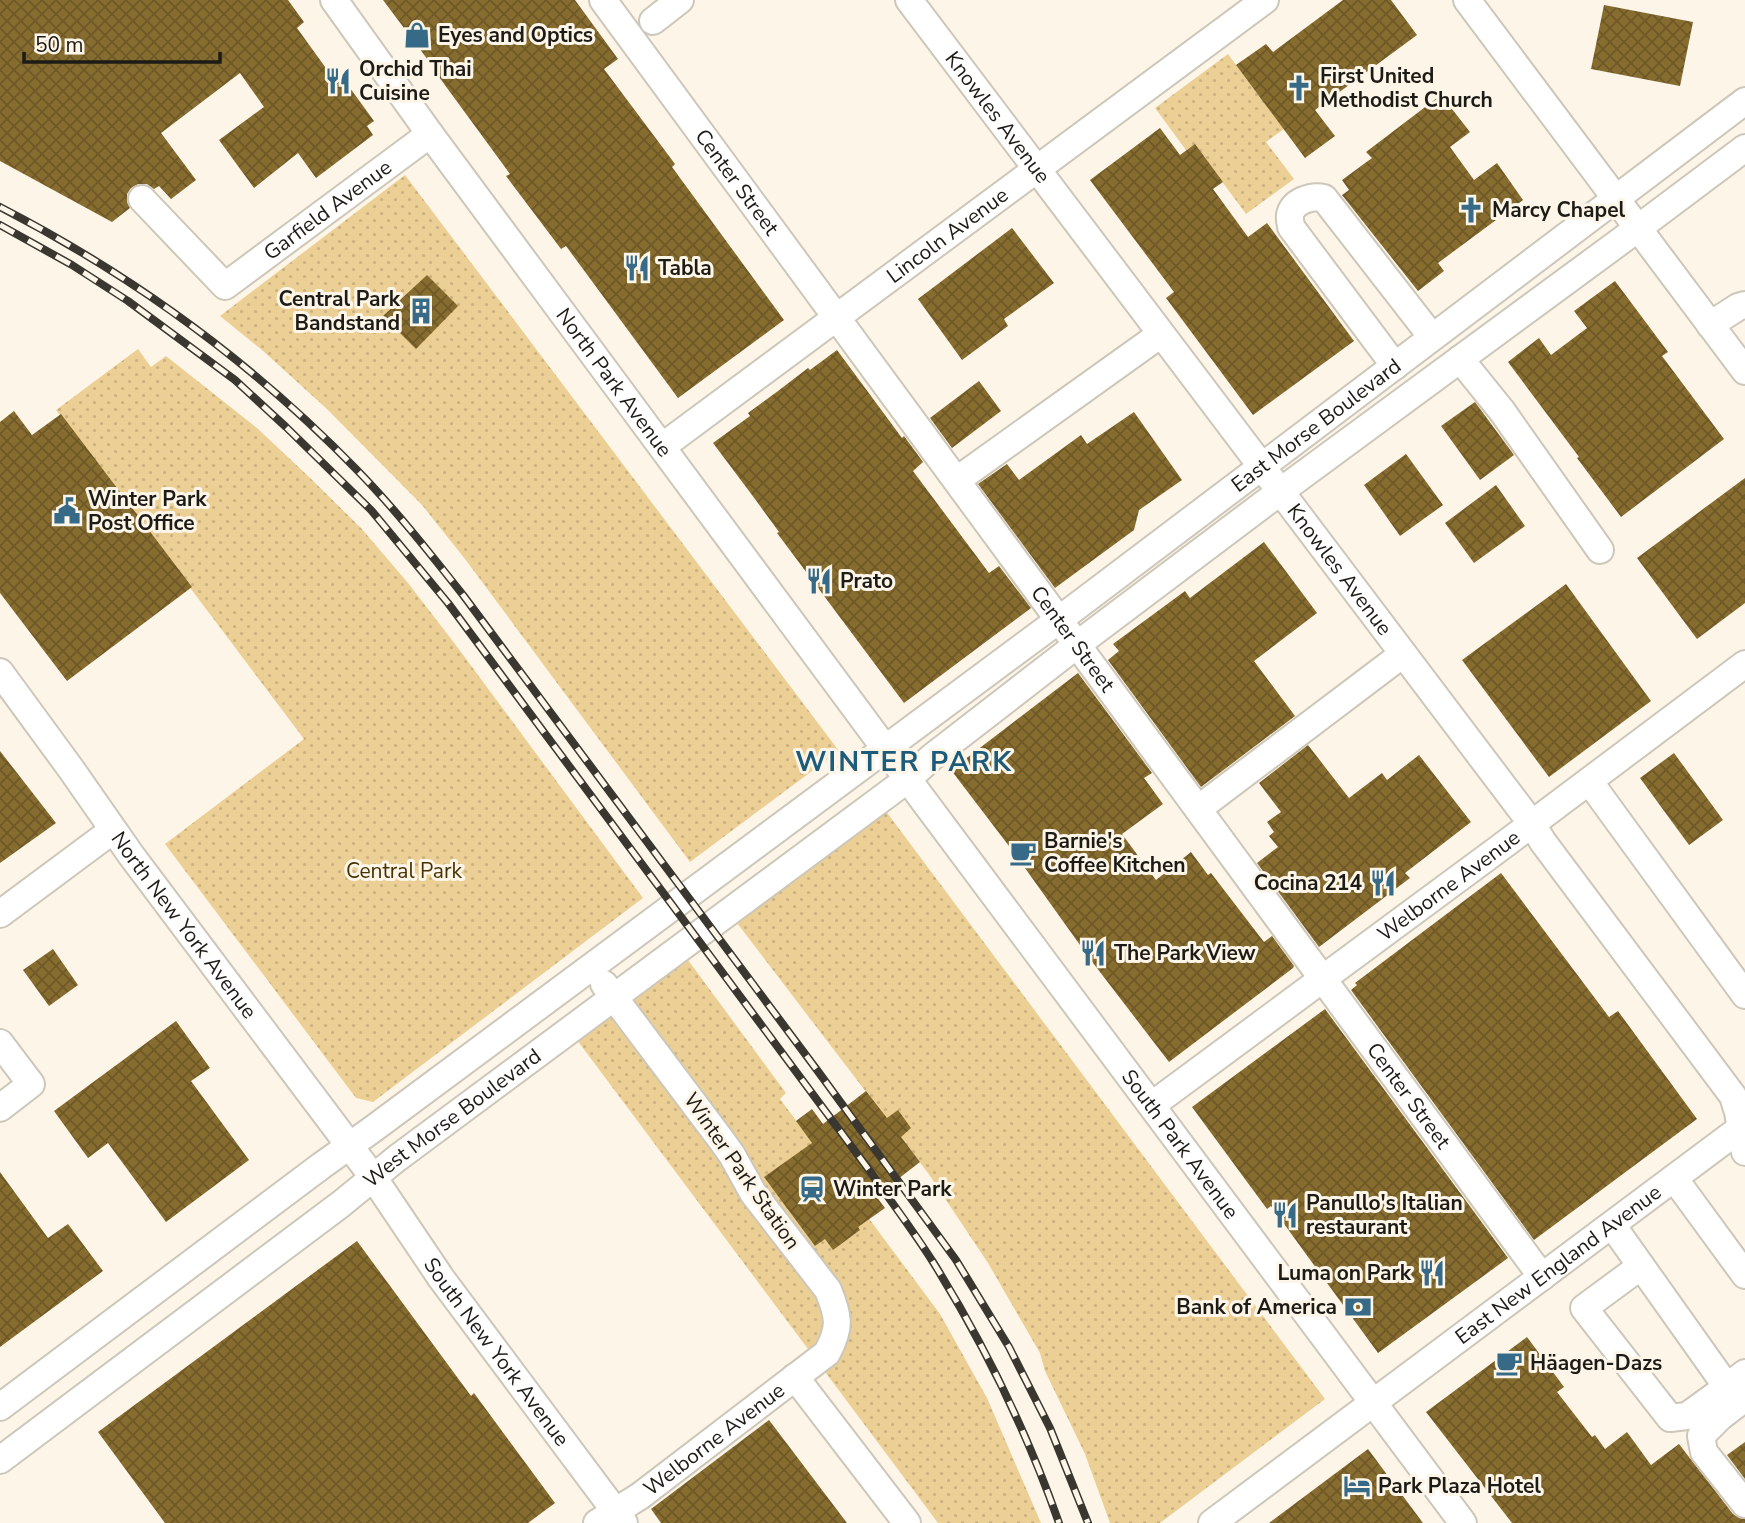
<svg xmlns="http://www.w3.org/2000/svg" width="1745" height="1523" viewBox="0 0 1745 1523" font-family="'Nunito Sans',sans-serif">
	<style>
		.grass { fill: url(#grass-dots) }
		.building { fill: url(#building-cross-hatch) }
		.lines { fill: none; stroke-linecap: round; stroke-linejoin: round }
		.minor-casing { stroke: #cdc7b9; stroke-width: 30 }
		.minor { stroke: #fff; stroke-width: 26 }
		.rail-casing { stroke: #3a3731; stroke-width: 8 }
		.rail { stroke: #fdf6e8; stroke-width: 5; stroke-dasharray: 16; stroke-linecap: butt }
		.labels { text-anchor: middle; stroke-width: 6; stroke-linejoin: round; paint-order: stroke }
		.poi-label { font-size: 21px; font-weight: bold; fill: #1d1b16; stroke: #fdf6e8; text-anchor: start }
		.street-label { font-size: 21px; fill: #1d1b16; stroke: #fdf6e8 }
		.park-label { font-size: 21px; fill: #463200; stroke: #fdf6e8 }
		.district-label { font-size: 28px; font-weight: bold; letter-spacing: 2px; fill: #1d5b7a; stroke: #fdf6e8 }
	</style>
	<defs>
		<pattern id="grass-dots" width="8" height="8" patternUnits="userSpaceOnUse" patternTransform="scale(1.75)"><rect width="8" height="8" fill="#eccf94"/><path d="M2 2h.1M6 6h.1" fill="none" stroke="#cab17f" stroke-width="1.8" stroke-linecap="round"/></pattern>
		<pattern id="building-cross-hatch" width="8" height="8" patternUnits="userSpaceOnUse" patternTransform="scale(1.75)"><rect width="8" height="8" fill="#876c2f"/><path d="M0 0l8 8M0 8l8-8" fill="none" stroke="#6e5827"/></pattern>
	</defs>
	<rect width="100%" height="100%" fill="#fdf6e8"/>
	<g class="grass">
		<path d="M1228,54L1284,129L1266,142L1294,179L1246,214L1195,145L1186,150L1155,108Z"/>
		<path d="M405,175L839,751L690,862L465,559L422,505L327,409L262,350L220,316Z"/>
		<path d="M138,349L151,367L166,356L257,428L308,476L361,528L408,583L455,644L643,898L373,1102L356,1098L165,844L304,739L56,410Z"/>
		<path d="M885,810L1325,1399L1160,1523H1110L1085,1454L1045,1371L1040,1353L988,1263L928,1173L737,923Z"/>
		<path d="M688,960L786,1093L780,1099L940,1314L987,1398L1041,1523H938L577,1040Z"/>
	</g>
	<g class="building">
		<path d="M0,0H288L304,22L297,28L328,71L334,66L374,121L367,126L373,135L316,178L298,153L254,188L219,140L264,107L240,73L161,133L196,180L171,199L159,186L154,189L147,184H138L131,188L127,194V202L130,208L112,222L0,161Z"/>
		<path d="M383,0H575L618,59L604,69L675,164L672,167L784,320L678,398L566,246L561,249L506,176L510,174L439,77L440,76Z"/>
		<path d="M1343,0H1391L1417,35L1315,110L1335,136L1305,158L1236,65L1266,44L1273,52Z"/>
		<path d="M1604,5L1693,22L1680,86L1591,69Z"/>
		<path d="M1441,95L1470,132L1450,147L1474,180L1497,163L1523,200L1438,263L1444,271L1418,291L1342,195L1349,190L1342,180L1372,158L1366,152Z"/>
		<path d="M1160,128L1180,155L1195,144L1223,182L1213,189L1248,237L1267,223L1354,341L1253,415L1166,298L1174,292L1090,180Z"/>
		<path d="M1012,228L1054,283L1004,319L1008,326L962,360L918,299Z"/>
		<path d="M427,275L458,306L416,349L383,316Z"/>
		<path d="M1615,281L1668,352L1662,356L1724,439L1621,517L1577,458L1579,457L1508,362L1539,338L1551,355L1587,328L1574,311Z"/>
		<path d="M837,350L902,438L904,436L923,462L913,471L989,573L999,566L1031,608L904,703L777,533L779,532L752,495L713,443L750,416L748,413L778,391L808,368L810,370Z"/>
		<path d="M979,381L1001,411L952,448L930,418Z"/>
		<path d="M1475,402L1514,455L1480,480L1441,426Z"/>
		<path d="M14,411L32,435L61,414L192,587L67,681L0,593V422Z"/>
		<path d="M1134,412L1182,480L1139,510L1134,530L1055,588L978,484L1007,464L1019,480L1081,435L1087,444Z"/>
		<path d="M1406,454L1443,505L1400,536L1364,485Z"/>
		<path d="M1745,478V603L1697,639L1637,558Z"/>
		<path d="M1496,485L1525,526L1474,563L1445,523Z"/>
		<path d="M1264,542L1317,613L1254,661L1295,716L1201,787L1108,660L1119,651L1113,644L1185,591L1190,598Z"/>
		<path d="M1566,584L1651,701L1549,777L1462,660Z"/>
		<path d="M1078,673L1152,773L1144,778L1163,804L1122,834L1156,880L1191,852L1208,875L1211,873L1264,942L1272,936L1294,966L1293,968L1169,1062L1090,959L1012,850L951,770Z"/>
		<path d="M1308,745L1349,798L1382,773L1387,780L1419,755L1471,822L1405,873L1410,878L1319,947L1257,863L1278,847L1269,836L1274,832L1267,822L1281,812L1259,783Z"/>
		<path d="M0,751L56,823L0,863Z"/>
		<path d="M1674,753L1723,820L1689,845L1640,778Z"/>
		<path d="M1501,873L1609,1017L1618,1011L1697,1119L1534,1240L1351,990L1357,985L1355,983Z"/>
		<path d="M53,949L78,985L49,1006L23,970Z"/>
		<path d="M1325,1009L1508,1258L1378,1353L1271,1206L1267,1209L1192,1107Z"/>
		<path d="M176,1021L210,1068L191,1081L249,1160L166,1222L108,1143L88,1158L54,1111Z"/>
		<path d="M866,1091L887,1118L898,1110L911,1128L901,1137L920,1162L876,1196L885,1208L858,1227L860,1230L833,1250L825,1239L815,1246L764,1177L812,1143L796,1121L812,1109L823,1124Z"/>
		<path d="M0,1172L48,1238L68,1224L103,1271L0,1347Z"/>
		<path d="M357,1241L471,1396L474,1393L555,1503L528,1523H165L98,1432Z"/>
		<path d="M1527,1337L1564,1387L1557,1392L1592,1437L1595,1435L1605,1449L1627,1432L1651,1465L1679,1444L1733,1514L1739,1518L1745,1519V1523H1512L1426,1412Z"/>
		<path d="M769,1420L847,1523H661L651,1509Z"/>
		<path d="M1745,1442V1479L1727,1455Z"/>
		<path d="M1368,1449L1423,1523H1269Z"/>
	</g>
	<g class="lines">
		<g class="minor-casing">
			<g id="minor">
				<path id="s1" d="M334,0L430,134L921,797L1463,1523"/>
				<path id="s2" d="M603,0L1542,1277"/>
				<path id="s3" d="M909,0L1532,824L1543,842L1733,1096L1738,1112L1745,1152"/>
				<path d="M1467,0L1745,371"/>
				<path d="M653,21L680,0"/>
				<path id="s4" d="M142,199L225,286L430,134"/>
				<path d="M1710,325L1738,307L1745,305"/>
				<path d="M1460,359L1502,411L1600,550"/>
				<path d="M1395,366L1291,227C1291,223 1289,219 1290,215C1293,201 1312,195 1324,198L1432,337"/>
				<path id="s5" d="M663,446L1265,0"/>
				<path d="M957,480L1161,334"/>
				<path id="s6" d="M0,672L71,769L131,855L373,1177L441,1278L624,1523"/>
				<path d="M1589,781L1745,995"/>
				<path d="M1198,809L1403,654"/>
				<path d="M0,914L113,830"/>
				<path d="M0,1043L31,1084L0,1108"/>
				<path id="s7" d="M1152,1105L1501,847L1745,664"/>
				<path d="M1674,1178L1745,1275"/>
				<path d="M1612,1225L1727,1387L1745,1373"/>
				<path d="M1641,1266L1584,1308L1670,1418L1687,1416L1727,1387"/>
				<path d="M795,1377L907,1523"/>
				<path d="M1745,1398L1720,1417L1701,1436L1704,1452L1745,1504"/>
				<path id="s8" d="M0,1407L321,1166L373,1129L1060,619L1745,101"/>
				<path id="s9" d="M0,1460L341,1204L396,1159L908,779L932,757L1078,644L1281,491L1637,229L1745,148"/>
				<path id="s10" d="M597,1523L640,1496L827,1353C841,1327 839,1317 828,1290L753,1193L732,1155L722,1141L604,984"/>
				<path id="s11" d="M1212,1523L1745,1125"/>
			</g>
		</g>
		<use href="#minor" class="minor"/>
		<g class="rail-casing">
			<g id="rail">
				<path d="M0,207C132,275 253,363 357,470C395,509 429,552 463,595L817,1070L956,1260L1009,1347L1050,1428L1088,1523"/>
				<path d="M0,225L72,265L128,301L235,380L286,427L371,510L448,603L872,1174C892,1203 914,1232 933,1262C984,1344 1027,1432 1059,1523"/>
			</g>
		</g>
		<use href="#rail" class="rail"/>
	</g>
	<defs>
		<g id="shop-bare" transform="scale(2.1)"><path d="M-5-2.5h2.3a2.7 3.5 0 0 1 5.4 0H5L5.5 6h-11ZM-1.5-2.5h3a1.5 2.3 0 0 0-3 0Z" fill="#366a87" stroke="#fdf6e8" stroke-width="2.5" paint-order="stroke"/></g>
		<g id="restaurant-bare" transform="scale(2.1)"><path d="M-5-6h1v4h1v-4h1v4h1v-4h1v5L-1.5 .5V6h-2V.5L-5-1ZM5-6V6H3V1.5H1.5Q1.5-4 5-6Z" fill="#366a87" stroke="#fdf6e8" stroke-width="2.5" paint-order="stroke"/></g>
		<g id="church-bare" transform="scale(2.1)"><path d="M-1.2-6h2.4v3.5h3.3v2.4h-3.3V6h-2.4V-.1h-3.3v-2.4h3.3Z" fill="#366a87" stroke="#fdf6e8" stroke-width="2.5" paint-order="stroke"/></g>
		<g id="building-bare" transform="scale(2.1)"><path d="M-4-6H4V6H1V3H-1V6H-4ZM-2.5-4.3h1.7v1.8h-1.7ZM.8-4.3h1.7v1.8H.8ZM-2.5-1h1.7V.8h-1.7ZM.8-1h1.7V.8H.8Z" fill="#366a87" stroke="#fdf6e8" stroke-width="2.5" paint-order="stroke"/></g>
		<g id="civic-bare" transform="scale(2.1)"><path d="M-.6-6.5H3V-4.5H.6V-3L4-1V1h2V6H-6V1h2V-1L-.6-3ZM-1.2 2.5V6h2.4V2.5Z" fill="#366a87" stroke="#fdf6e8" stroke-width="2.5" paint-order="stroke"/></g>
		<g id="cafe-bare" transform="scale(2.1)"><path d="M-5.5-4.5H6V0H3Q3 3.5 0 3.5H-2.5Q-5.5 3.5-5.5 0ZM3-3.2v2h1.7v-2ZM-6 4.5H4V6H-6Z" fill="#366a87" stroke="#fdf6e8" stroke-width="2.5" paint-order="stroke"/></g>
		<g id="station-bare" transform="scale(2.1)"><path d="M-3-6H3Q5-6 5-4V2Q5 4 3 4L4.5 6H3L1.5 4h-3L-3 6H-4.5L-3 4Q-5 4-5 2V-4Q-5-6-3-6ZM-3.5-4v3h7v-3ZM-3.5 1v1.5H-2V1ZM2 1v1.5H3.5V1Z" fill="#366a87" stroke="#fdf6e8" stroke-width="2.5" paint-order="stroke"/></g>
		<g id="bank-bare" transform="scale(2.1)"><path d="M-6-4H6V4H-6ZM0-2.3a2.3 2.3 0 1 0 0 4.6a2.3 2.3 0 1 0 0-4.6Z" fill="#366a87" stroke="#fdf6e8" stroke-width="2.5" paint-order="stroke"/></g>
		<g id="hotel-bare" transform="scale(2.1)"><path d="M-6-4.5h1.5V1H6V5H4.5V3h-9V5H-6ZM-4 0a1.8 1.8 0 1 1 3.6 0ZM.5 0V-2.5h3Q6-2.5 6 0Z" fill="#366a87" stroke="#fdf6e8" stroke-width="2.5" paint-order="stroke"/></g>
	</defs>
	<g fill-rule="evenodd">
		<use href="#shop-bare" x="417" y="35"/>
		<use href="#restaurant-bare" x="338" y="81"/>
		<use href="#church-bare" x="1299" y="88"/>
		<use href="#church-bare" x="1471" y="210"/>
		<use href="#restaurant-bare" x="637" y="268"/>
		<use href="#building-bare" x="421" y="311"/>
		<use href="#civic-bare" x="67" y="511"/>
		<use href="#restaurant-bare" x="819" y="581"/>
		<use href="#cafe-bare" x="1023" y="853"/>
		<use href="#restaurant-bare" x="1383" y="883"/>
		<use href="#restaurant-bare" x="1093" y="953"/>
		<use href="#station-bare" x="812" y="1189"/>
		<use href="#restaurant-bare" x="1285" y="1215"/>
		<use href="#restaurant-bare" x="1432" y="1273"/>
		<use href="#bank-bare" x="1358" y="1307"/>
		<use href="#cafe-bare" x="1509" y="1363"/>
		<use href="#hotel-bare" x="1357" y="1486"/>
	</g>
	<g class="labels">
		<g class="poi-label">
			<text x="438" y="42">Eyes and Optics</text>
			<text x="359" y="76">Orchid Thai<tspan x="359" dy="24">Cuisine</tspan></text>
			<text x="1320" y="83">First United<tspan x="1320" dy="24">Methodist Church</tspan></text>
			<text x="1492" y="217">Marcy Chapel</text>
			<text x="658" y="275">Tabla</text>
			<text x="400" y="306" text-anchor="end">Central Park<tspan x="400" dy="24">Bandstand</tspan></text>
			<text x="88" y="506">Winter Park<tspan x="88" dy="24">Post Office</tspan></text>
			<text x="840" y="588">Prato</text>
			<text x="1044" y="848">Barnie's<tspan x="1044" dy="24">Coffee Kitchen</tspan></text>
			<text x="1362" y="890" text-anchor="end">Cocina 214</text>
			<text x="1114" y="960">The Park View</text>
			<text x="833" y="1196">Winter Park</text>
			<text x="1306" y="1210">Panullo's Italian<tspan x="1306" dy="24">restaurant</tspan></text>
			<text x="1411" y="1280" text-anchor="end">Luma on Park</text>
			<text x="1337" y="1314" text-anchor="end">Bank of America</text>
			<text x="1530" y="1370">Häagen-Dazs</text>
			<text x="1378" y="1493">Park Plaza Hotel</text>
		</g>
		<g class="street-label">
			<text dy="7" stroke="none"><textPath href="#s3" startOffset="147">Knowles Avenue</textPath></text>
			<text dy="7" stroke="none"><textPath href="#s2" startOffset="226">Center Street</textPath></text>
			<text dy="7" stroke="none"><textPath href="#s4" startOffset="248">Garfield Avenue</textPath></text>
			<text dy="7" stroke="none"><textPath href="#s5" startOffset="354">Lincoln Avenue</textPath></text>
			<text dy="7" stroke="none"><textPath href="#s1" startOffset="474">North Park Avenue</textPath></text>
			<text dy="7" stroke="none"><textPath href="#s8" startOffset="1642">East Morse Boulevard</textPath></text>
			<text dy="7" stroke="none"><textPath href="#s3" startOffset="714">Knowles Avenue</textPath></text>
			<text dy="7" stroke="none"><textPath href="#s2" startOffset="793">Center Street</textPath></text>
			<text dy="7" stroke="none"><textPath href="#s7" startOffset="369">Welborne Avenue</textPath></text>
			<text dy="7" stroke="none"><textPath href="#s6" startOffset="313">North New York Avenue</textPath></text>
			<text dy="7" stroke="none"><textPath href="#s2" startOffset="1360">Center Street</textPath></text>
			<text dy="7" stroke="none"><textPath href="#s9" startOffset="567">West Morse Boulevard</textPath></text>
			<text dy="7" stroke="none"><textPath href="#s1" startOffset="1423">South Park Avenue</textPath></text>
			<text transform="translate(742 1171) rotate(55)" y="7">Winter Park Station</text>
			<text dy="7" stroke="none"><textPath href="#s11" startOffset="432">East New England Avenue</textPath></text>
			<text dy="7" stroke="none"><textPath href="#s6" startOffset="842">South New York Avenue</textPath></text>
			<text dy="7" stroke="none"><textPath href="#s10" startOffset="144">Welborne Avenue</textPath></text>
		</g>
		<g class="park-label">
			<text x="404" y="878">Central Park</text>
		</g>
		<g class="district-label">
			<text x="904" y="771">WINTER PARK</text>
		</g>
	</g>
	<path d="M24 52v10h196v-10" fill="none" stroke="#1d1b16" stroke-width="3.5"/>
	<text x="35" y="52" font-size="21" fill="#1d1b16" stroke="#fdf6e8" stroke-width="5" paint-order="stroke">50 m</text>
</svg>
